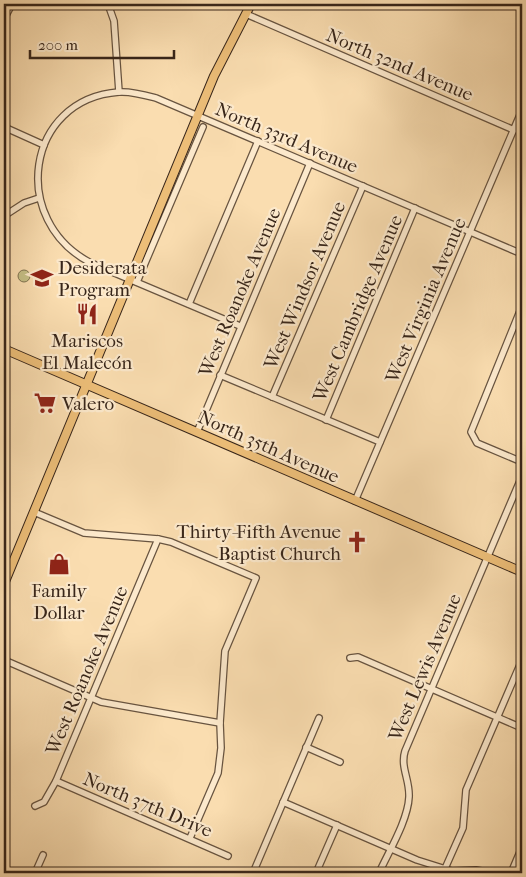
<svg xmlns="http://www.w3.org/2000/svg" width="526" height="877" viewBox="0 0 526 877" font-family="'IM FELL French Canon',serif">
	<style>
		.green { fill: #c5bf86; stroke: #7e7250 }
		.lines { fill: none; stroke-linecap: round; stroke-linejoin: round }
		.minor-casing { stroke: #685440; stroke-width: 8 }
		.major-casing { stroke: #38261a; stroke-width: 10 }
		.minor { stroke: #fce9cc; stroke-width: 5.5 }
		.major { stroke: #edbe78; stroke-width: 8 }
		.rail { stroke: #38261a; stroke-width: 1; stroke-dasharray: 9 9; stroke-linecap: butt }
		.labels { text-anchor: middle; stroke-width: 4.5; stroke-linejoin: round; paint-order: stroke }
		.street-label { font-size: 19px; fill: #38261a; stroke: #fce9cc }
		.poi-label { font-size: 19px; fill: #38261a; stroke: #fce9cc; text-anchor: start }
	</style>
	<rect width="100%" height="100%" fill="#faddb0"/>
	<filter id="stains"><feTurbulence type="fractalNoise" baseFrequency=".004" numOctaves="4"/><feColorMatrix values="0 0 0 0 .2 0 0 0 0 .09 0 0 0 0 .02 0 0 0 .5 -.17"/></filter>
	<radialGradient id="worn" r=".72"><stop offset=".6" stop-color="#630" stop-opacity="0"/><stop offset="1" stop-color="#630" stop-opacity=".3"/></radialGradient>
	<circle class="green" cx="24" cy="276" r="6"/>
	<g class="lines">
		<g class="minor-casing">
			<g id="minor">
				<path d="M108,4L114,21L119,92"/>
				<path d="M246,14L514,130"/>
				<path d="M4,19L12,4"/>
				<path d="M4,127L44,145"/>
				<path d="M4,216L24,203L39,198"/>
				<path d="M137,282L203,127"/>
				<path d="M189,304L258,141"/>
				<path d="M522,306L471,432L477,443L522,462"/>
				<path d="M240,326L91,263C9,221 25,99 119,92C131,91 145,95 156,98L522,254"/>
				<path d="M220,375L380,442"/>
				<path d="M272,397L363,186"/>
				<path d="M326,420L415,208"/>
				<path d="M197,432L310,163"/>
				<path d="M355,501L522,110"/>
				<path d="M34,512L84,533L158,539L171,542L256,578L225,651L220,723L221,748L218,773L190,838"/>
				<path d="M350,658L358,657L522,728"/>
				<path d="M4,660L101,702L220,723"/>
				<path d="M306,747L340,762"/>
				<path d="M56,781L228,856"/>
				<path d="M283,802L417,860L452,871L476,870L493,873"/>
				<path d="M35,806L44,802L56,781L158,539"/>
				<path d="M35,873L43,855"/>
				<path d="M253,873L319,718"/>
				<path d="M316,873L337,825"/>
				<path d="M379,873C389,851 408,820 409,797C410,780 400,767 405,751L522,476"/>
				<path d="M443,873L463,828L466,790L522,660"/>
				<path d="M511,873L522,847"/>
			</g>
		</g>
		<g class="major-casing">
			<g id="major">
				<path d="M4,349L522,572"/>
				<path d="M4,584L214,76L251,4"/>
			</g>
		</g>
		<use href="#minor" class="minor"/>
		<use href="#major" class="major"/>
		<path class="rail" d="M408,8L410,4"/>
	</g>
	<defs>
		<g id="school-bare" transform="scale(1.725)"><path d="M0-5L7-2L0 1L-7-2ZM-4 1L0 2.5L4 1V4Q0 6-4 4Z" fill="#8f2418" stroke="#fce9cc" stroke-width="2.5" paint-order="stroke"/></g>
		<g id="restaurant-bare" transform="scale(1.725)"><path d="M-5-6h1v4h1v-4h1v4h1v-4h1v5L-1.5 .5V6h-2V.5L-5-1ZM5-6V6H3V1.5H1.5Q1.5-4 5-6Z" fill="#8f2418" stroke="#fce9cc" stroke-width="2.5" paint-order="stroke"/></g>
		<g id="supermarket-bare" transform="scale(1.725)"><path d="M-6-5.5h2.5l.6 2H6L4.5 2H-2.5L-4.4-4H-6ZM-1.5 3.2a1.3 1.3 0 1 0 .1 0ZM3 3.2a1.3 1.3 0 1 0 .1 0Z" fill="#8f2418" stroke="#fce9cc" stroke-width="2.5" paint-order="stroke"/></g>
		<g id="church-bare" transform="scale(1.725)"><path d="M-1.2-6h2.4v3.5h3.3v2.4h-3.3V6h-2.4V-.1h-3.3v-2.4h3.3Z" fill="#8f2418" stroke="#fce9cc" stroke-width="2.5" paint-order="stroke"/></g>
		<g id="shop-bare" transform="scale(1.725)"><path d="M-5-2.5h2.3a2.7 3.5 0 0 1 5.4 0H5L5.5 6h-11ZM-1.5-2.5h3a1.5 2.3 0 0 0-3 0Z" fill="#8f2418" stroke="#fce9cc" stroke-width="2.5" paint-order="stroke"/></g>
	</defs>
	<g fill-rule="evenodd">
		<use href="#school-bare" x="42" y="278"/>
		<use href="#restaurant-bare" x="87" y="314"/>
		<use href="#supermarket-bare" x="45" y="403"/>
		<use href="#church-bare" x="357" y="542"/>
		<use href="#shop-bare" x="59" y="564"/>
	</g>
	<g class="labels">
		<g class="street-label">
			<text transform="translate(400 64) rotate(23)" y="7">North 32nd Avenue</text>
			<text transform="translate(287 137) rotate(23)" y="7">North 33rd Avenue</text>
			<text transform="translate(304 285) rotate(-67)" y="7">West Windsor Avenue</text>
			<text transform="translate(239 292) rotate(-67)" y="7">West Roanoke Avenue</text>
			<text transform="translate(425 300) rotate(-67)" y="7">West Virginia Avenue</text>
			<text transform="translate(357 308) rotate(-67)" y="7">West Cambridge Avenue</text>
			<text transform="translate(269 446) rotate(24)" y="7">North 35th Avenue</text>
			<text transform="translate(424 667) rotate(-67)" y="7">West Lewis Avenue</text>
			<text transform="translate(86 670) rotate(-67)" y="7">West Roanoke Avenue</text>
			<text transform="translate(148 804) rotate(23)" y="7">North 37th Drive</text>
		</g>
		<g class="poi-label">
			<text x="58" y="274">Desiderata<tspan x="58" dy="22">Program</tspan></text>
			<text x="87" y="347" text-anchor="middle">Mariscos<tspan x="87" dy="22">El Malecón</tspan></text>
			<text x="62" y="410">Valero</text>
			<text x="341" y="538" text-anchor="end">Thirty-Fifth Avenue<tspan x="341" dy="22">Baptist Church</tspan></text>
			<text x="59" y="597" text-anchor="middle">Family<tspan x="59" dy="22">Dollar</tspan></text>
		</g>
	</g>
	<rect width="526" height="877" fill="none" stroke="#faddb0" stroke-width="20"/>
	<rect x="5" y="5" width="516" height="867" fill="none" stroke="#38261a" stroke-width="2.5"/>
	<rect x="10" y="10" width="506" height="857" fill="none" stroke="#38261a"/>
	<path d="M30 50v8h144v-8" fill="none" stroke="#38261a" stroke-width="2.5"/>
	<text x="38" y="50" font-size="15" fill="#38261a" stroke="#fce9cc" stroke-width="4" paint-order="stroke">200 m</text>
	<rect width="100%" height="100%" filter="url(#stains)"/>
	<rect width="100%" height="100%" fill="url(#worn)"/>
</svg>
